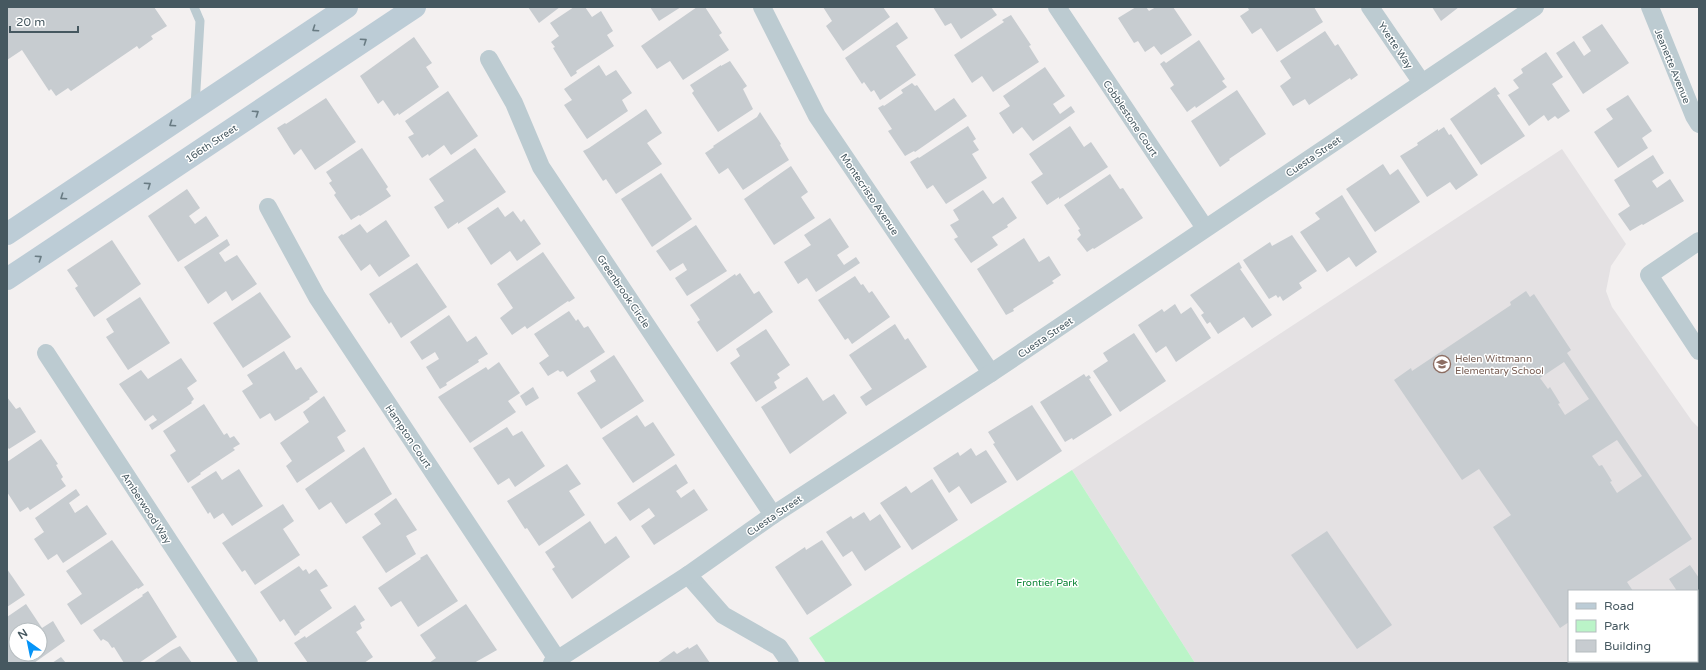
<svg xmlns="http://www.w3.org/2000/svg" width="1706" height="670" viewBox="0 0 1706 670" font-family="'Varela Round',sans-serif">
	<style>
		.education { fill: #e4e1e3; fill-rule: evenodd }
		.green { fill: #bbf4c8 }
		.building { fill: #c7ccd0; fill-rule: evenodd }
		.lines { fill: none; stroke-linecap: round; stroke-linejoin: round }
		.lane { stroke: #bccbd1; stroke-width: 9 }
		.street { stroke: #bccbd1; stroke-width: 18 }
		.secondary { stroke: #bcccd6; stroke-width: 22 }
		.oneway { stroke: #697b83 }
		.labels { text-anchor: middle; stroke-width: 3; stroke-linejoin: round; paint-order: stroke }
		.street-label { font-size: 10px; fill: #465860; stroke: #fff }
		.education-label { font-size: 10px; fill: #785e54; stroke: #fff; text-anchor: start }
		.park-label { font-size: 10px; fill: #0d8537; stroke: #fff }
	</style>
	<rect width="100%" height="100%" fill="#f3f0f0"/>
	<path class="education" d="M1562,149L1626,244L1611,266L1606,291L1612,307L1692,421L1699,428V663H1195L1072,470ZM1569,591H1697V661H1569Z"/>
	<path class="green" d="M1072,470L1195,663H826L809,638Z"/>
	<g class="building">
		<path d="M7,7H154L167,26L151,36L153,39L139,49L137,46L71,91L68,88L56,96L51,89L49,91L22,50L7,60Z"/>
		<path d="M528,7H560L539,23Z"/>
		<path d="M574,7H585L592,17L601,11L613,31L607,35L614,46L576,71L577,73L571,77L553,48L555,47L551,42L559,36L550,23Z"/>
		<path d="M650,7H681L659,21Z"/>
		<path d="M697,7H705L722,33L719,35L729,50L683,80L670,61L657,69L641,46Z"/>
		<path d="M823,7H883L890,17L843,51L826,26L832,21Z"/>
		<path d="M933,7H991L997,15L961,39L951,23L945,26Z"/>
		<path d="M1136,7H1146L1149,11L1156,7H1173L1192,35L1161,55L1154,46L1145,52L1138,41L1134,43L1118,18Z"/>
		<path d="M1249,7H1314L1323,22L1277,52L1261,28L1252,34L1240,16L1249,10L1248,8Z"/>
		<path d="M1432,7H1459L1441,21Z"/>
		<path d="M1011,15L1031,45L1029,46L1039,62L993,92L982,76L972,83L954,55L1004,22L1002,20Z"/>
		<path d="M897,22L908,38L896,46L916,75L880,100L874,90L871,92L864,82L862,84L845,58Z"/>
		<path d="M1602,24L1629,63L1583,94L1556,53L1574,41L1584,56L1591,51L1582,37Z"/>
		<path d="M1325,31L1335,46L1338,44L1358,75L1351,80L1350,78L1309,105L1305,99L1293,106L1280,86L1291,78L1280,61Z"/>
		<path d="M414,37L432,63L426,67L439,87L399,115L398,113L394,116L383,100L378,104L360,76Z"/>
		<path d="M1199,40L1225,79L1222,81L1227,87L1196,108L1195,106L1187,112L1170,88L1174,85L1160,64L1164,61L1166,63Z"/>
		<path d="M1546,52L1563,77L1552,84L1570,111L1558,119L1555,116L1548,121L1544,115L1529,126L1508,95L1519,88L1513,80L1523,73L1521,69Z"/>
		<path d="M730,61L747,86L743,89L753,109L718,132L692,93L694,91L690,85L721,65V66Z"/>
		<path d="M599,65L606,76L616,70L632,93L622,100L628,111L587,139L564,105L572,100L564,89Z"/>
		<path d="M1045,67L1065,96L1053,104L1060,114L1071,106L1075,112L1033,141L1022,127L1013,134L999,113L1010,106L1003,96Z"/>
		<path d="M912,83L915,86L917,85L935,111L954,98L967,116L915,152L914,151L905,156L888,131L892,129L878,108L883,105L884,106L903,93L901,90Z"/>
		<path d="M1495,87L1500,94L1497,95L1525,136L1481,165L1450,119Z"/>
		<path d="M1237,90L1266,134L1229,159L1230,160L1220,167L1191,121Z"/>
		<path d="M448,91L478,136L451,155L444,145L429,156L428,154L422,158L408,137L414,134L405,121Z"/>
		<path d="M1628,95L1652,131L1642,138L1648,148L1618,168L1594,132L1613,119L1606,109Z"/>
		<path d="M326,98L356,142L315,170L301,149L294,155L277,128L285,123L286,124Z"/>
		<path d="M646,109L662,133L647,143L662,164L616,194L606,179L603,181L583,151L589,148Z"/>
		<path d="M760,112L781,144L780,145L789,160L743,190L728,168L719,174L705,153L714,147L713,146L757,117Z"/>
		<path d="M968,126L976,139L973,141L979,150L972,154L987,178L946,204L933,185L927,189L910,162L918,157L919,158Z"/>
		<path d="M1070,126L1084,147L1091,142L1108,167L1059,199V197L1047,205L1031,182L1043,174L1029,154Z"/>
		<path d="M1444,127L1449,135L1451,134L1478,175L1456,190L1450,182L1427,197L1400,156L1418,145L1417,143L1438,129V131Z"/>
		<path d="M362,148L388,187L386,189L391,196L360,216L359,215L351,220L334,195L336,193L329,183L332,181L326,172Z"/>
		<path d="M475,148L506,192L458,224V222L448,229L434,207L444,201L429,179Z"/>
		<path d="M1653,155L1664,173L1652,181L1657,188L1670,179L1684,201L1643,225L1642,224L1630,231L1618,214L1630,206L1614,180Z"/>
		<path d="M1383,164L1390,175L1398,169L1420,202L1375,232L1346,189Z"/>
		<path d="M791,166L808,192L801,197L815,218L774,245L744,199Z"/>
		<path d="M661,173L692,219L652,247L621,199Z"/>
		<path d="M1110,174L1120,189L1123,188L1143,218L1094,249L1093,248L1087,252L1077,239L1081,235L1078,230L1080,229L1064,205Z"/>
		<path d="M187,189L200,208L189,216L195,224L206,216L219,236L178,262L148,216Z"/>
		<path d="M983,190L993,204L1003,197L1017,218L1007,225L1008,227L992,237L998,245L971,263L954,239L958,237L950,225L959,220L953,210Z"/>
		<path d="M1342,195L1377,252L1356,267L1349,257L1327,272L1300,232L1320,219L1315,213Z"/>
		<path d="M498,207L505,217L513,211L521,222L524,219L541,244L517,261L510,251L491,265L467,228Z"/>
		<path d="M830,218L849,247L837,255L844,265L856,257L860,263L816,292L807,278L798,284L784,262L811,245L804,235Z"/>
		<path d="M386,220L410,256L379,277L370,264L361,271L338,237L342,234L343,235L360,224L367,233Z"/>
		<path d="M696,225L727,271L687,296L675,278L687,270L683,263L670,271L656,251Z"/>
		<path d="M1292,235L1317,271L1299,283L1302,288L1283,301L1280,296L1278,298L1276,295L1269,299L1243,260L1270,242L1272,246Z"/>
		<path d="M1024,238L1039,262L1049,256L1061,275L1052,281L1054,283L1013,309L1014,311L1006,315L977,269Z"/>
		<path d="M227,239L230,245L219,253L225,262L237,255L257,284L232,301L226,291L208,304L184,267Z"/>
		<path d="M112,240L141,284L94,317L75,288L78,286L67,270Z"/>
		<path d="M543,252L575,298L569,302L568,301L527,329L525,326L512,335L500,318L513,308L497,284Z"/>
		<path d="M1239,262L1242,268L1240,269L1272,315L1252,328L1244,317L1218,334L1210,322L1207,324L1201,315L1204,313L1190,295Z"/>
		<path d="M417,263L447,307L401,338L391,322L389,324L369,294Z"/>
		<path d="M740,273L754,294L759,291L773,312L717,352L697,322L700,320L690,305L735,274L736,276Z"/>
		<path d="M855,276L861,285L863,284L869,293L872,291L890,317L852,344L848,338L845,340L818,300Z"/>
		<path d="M1526,291L1530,297L1534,294L1571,350L1567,353L1692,539L1627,582L1633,591H1569V622L1560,628L1493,527L1511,515L1479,469L1462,480L1394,380L1411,368L1412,371L1511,305L1510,302ZM1564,362L1589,399L1565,415L1558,404L1560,403L1550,387L1548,389L1540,378ZM1617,440L1642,476L1617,493L1610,482L1612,481L1602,465L1599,466L1592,456Z"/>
		<path d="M260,292L291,337L243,368L213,323Z"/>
		<path d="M140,297L170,343L128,370L106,337L114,332L106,319Z"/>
		<path d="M1175,304L1181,314L1191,307L1211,338L1176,362L1166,346L1156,353L1138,325L1162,309L1164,312Z"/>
		<path d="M569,311L576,321L578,319L584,328L588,326L605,352L567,377L563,371L560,372L558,370L548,376L539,363L549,356L534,334Z"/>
		<path d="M449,315L467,342L476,336L488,354L478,360L479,362L446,383L447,385L440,389L426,367L439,359L435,352L422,360L410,342Z"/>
		<path d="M895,324L905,340L908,338L927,367L866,406L860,397L872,389L849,355Z"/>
		<path d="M766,329L790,365L777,374L780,378L774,382L777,388L756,402L730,363L740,356L736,349Z"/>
		<path d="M1134,333L1166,381L1120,412L1093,371L1108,361L1103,353Z"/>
		<path d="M284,351L296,370L301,367L318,392L309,398L310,399L279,419L275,421L270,413L260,419L242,391L253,384L247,375Z"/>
		<path d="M614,355L644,401L601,429L577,393L596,381L590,371Z"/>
		<path d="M181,358L197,381L187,388L194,399L191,402L192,403L152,430L149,425L157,420L153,415L145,421L119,384L141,370L148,379Z"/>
		<path d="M499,362L520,393L508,401L516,412L470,443L438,397L486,367L488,370Z"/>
		<path d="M1084,374L1086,377L1089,375L1091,378L1089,379L1112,415L1073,440L1072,438L1065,442L1040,402Z"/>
		<path d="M807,377L823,401L834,394L847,413L790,454L761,407Z"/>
		<path d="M533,387L539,398L526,406L520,396Z"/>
		<path d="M324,396L346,431L337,437L345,451L297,483L286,466L292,461L280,443L309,422L303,412Z"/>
		<path d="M7,397L16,409L20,407L36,432L9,449L7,447Z"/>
		<path d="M204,404L224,435L227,433L230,438L234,436L240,444L233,448L235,450L200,473L201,474L188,483L170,455L176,451L163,431Z"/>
		<path d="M1032,405L1062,451L1017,481L993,444L995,443L988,432Z"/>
		<path d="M637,415L645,427L653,422L675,455L633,483L602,438Z"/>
		<path d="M507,427L513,436L522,431L545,466L515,487L509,478L498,485L473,448Z"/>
		<path d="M41,439L58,464L56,465L63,477L61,479L66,486L30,510L28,507L20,512L7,492V462Z"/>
		<path d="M364,447L392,494L346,524L331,502L319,510L305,489Z"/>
		<path d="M971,448L976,456L986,450L1007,482L971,504L959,486L949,493L933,468L958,452L960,456Z"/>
		<path d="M567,464L581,484L569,491L585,515L539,546L527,528L525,529L507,501Z"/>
		<path d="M676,464L688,483L676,491L681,498L694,489L708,510L654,545L641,526L655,516L649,508L630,521L617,503Z"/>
		<path d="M239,469L263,506L232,526L223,513L214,519L210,512L208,514L191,487L216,471L222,480Z"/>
		<path d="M932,479L958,520L912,550L880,503L906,486L911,493Z"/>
		<path d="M76,489L80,495L69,503L75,513L87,505L107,534L63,563L57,554L48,560L34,539L44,532L35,518Z"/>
		<path d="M396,498L417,530L406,536L416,554L386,573L362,537L381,524L374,514Z"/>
		<path d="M283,504L294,521L283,529L300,555L255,585L245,570L242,572L222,543Z"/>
		<path d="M864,512L870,521L880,514L901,547L865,571L852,551L843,557L826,532L851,516L853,519Z"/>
		<path d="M590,521L605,544L616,536L630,557L572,599L552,569L555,567L545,552Z"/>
		<path d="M1327,531L1392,625L1357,649L1291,555Z"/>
		<path d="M112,540L144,585L138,589L137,588L81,625L67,604L82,594L66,571Z"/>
		<path d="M822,540L852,585L807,615L775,567L805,547L806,550Z"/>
		<path d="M427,554L458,601L418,627L401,601L391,607L378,588L421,559L420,558Z"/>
		<path d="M1690,565L1699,578V618L1697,619V591H1677L1669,579Z"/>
		<path d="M299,566L303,571L306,569L309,574L316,569L328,586L320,590L332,608L299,631L300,632L295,636L284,619L280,622L260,592Z"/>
		<path d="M7,569L25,595L7,607Z"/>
		<path d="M148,591L177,637L139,663H124L114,647L112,648L108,642L103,639L101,641L93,630L143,596L142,595Z"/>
		<path d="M26,604L42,628L53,621L65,641L34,663H7V617ZM16,630H40V654H16Z"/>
		<path d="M466,604L497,650L474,663H429L436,658L420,635Z"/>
		<path d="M355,605L365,620L360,623L362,628L356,632L373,657L364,663H308L294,643L305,636L306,638Z"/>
		<path d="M697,644L710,663H657L674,651L677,654L688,647L689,649Z"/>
		<path d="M180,646L192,663H153L172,650Z"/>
		<path d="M61,657L66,663H52Z"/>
	</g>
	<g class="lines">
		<g class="lane">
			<path d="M194,7L200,21L195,106"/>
			<path d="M1691,663L1694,661"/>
		</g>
		<g class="street">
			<path d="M762,7L817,116L991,373"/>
			<path d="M1057,7L1205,228"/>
			<path d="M1370,7L1422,83"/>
			<path d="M1650,7L1694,116L1699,124"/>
			<path d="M489,59L514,103L541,167L773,515"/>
			<path d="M268,207L317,297L557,659"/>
			<path d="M1699,241L1649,275L1699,351"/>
			<path d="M46,353L249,663"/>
			<path d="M688,575L723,615L779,647L790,663"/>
			<path d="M552,663L688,575L773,515L991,373L1535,7"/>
		</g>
		<g class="secondary">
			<path d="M7,234L347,7"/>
			<path d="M7,279L415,7"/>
		</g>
	</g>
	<defs><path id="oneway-chevron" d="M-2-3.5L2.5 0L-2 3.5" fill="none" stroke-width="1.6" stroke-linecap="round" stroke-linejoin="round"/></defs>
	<g class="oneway">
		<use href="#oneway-chevron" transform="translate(315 29) rotate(146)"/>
		<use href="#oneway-chevron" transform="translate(364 41) rotate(-34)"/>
		<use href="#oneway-chevron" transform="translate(256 113) rotate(-34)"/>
		<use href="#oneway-chevron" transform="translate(172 124) rotate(146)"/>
		<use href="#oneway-chevron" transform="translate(148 185) rotate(-34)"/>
		<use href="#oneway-chevron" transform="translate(63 197) rotate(146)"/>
		<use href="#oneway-chevron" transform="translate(39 258) rotate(-34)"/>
	</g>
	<defs>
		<g id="school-ring" transform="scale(0.9)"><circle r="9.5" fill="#fff" stroke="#8d6e63" stroke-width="1.5"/><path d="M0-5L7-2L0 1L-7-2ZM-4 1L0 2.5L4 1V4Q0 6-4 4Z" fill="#8d6e63"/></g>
	</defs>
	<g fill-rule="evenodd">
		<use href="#school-ring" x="1442" y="364"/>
	</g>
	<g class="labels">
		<g class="street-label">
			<text transform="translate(1396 45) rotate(56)" y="4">Yvette Way</text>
			<text transform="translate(1673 66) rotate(68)" y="4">Jeanette Avenue</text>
			<text transform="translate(1131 118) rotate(56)" y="4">Cobblestone Court</text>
			<text transform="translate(211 143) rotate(-34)" y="4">166th Street</text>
			<text transform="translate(1313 156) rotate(-34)" y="4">Cuesta Street</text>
			<text transform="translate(870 194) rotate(56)" y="4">Montecristo Avenue</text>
			<text transform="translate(624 291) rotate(56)" y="4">Greenbrook Circle</text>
			<text transform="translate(1045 337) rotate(-34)" y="4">Cuesta Street</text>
			<text transform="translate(409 436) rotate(56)" y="4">Hampton Court</text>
			<text transform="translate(147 508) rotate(57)" y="4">Amberwood Way</text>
			<text transform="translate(774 515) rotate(-34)" y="4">Cuesta Street</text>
		</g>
		<g class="education-label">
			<text x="1455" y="362">Helen Wittmann<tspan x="1455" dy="12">Elementary School</tspan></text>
		</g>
		<g class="park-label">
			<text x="1047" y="586">Frontier Park</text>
		</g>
	</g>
	<rect width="1706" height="670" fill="none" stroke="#465860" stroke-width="16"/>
	<rect x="1568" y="590" width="130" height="72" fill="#ffffff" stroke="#b5bcbf"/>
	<rect x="1576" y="603" width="20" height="6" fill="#bcccd6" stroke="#b5bcbf"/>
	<text x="1604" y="610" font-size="12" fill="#465860">Road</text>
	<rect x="1576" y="620" width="20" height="12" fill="#bbf4c8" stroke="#b5bcbf"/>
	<text x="1604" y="630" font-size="12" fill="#465860">Park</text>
	<rect x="1576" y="640" width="20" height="12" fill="#c7ccd0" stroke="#b5bcbf"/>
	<text x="1604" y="650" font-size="12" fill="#465860">Building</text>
	<g transform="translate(28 642) rotate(327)"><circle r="19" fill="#ffffff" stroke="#b5bcbf"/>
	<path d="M0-3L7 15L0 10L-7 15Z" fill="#0594f8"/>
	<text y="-6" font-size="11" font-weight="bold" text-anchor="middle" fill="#465860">N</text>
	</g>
	<path d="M10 26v6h68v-6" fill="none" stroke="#465860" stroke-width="2"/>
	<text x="16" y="26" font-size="12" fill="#465860" stroke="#ffffff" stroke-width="3" paint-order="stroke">20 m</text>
</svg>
